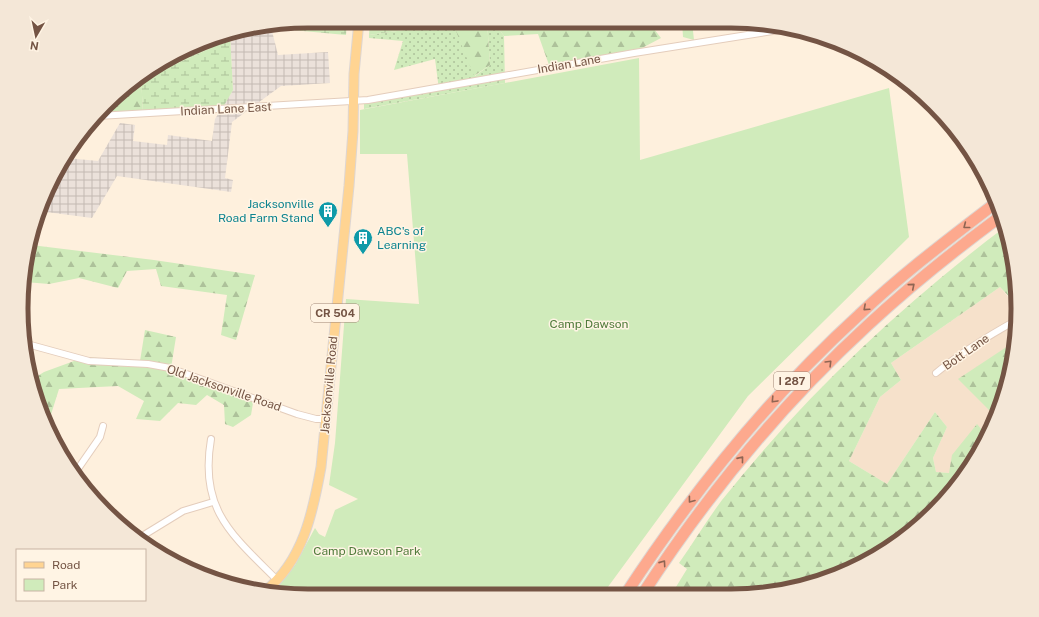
<svg xmlns="http://www.w3.org/2000/svg" width="1039" height="617" viewBox="0 0 1039 617" font-family="'Public Sans',sans-serif">
	<style>
		.residential { fill: #f6e1cb }
		.industrial { fill: url(#industrial-grid) }
		.grass { fill: url(#grass-dots) }
		.forest { fill: url(#forest-firs) }
		.wetland { fill: url(#wetland-marsh) }
		.green { fill: #d0ebbb }
		.lines { fill: none; stroke-linecap: round; stroke-linejoin: round }
		.street-casing { stroke: #e4cdbc; stroke-width: 8 }
		.primary-casing { stroke: #ded6d2; stroke-width: 11 }
		.highway-casing { stroke: #ded6d2; stroke-width: 13 }
		.street { stroke: #fff; stroke-width: 6 }
		.primary { stroke: #ffd492; stroke-width: 9 }
		.highway { stroke: #fda98e; stroke-width: 11 }
		.oneway { stroke: #8f6553 }
		.labels { text-anchor: middle; stroke-width: 3; stroke-linejoin: round; paint-order: stroke }
		.shield { fill: #fff4e4; stroke: #9e8474; stroke-width: 1 }
		.shield-label { font-size: 11px; font-weight: bold; fill: #745444 }
		.street-label { font-size: 12px; fill: #745444; stroke: #fff4e4 }
		.culture-label { font-size: 12px; fill: #0d838f; stroke: #fff4e4; text-anchor: end }
		.park-label { font-size: 12px; fill: #507b3b; stroke: #fff4e4 }
		.rim { fill: none; stroke: #745444; stroke-width: 5 }
	</style>
	<defs>
		<pattern id="industrial-grid" width="8" height="8" patternUnits="userSpaceOnUse"><rect width="8" height="8" fill="#ebe1da"/><path d="M0 4h8M4 0v8" fill="none" stroke="#c3b9b2"/></pattern>
		<pattern id="grass-dots" width="8" height="8" patternUnits="userSpaceOnUse"><rect width="8" height="8" fill="#d0ebbb"/><path d="M2 2h.1M6 6h.1" fill="none" stroke="#adc19a" stroke-width="1.8" stroke-linecap="round"/></pattern>
		<pattern id="forest-firs" width="22" height="20" patternUnits="userSpaceOnUse"><rect width="22" height="20" fill="#d0ebbb"/><path d="M5 1l3.5 6h-7zM16 11l3.5 6h-7z" fill="#adc19a"/></pattern>
		<pattern id="wetland-marsh" width="20" height="14" patternUnits="userSpaceOnUse"><rect width="20" height="14" fill="#d0ebbb"/><path d="M1 5h8M5 5V1M11 12h8M15 12V8" fill="none" stroke="#adc19a"/></pattern>
	</defs>
	<rect width="100%" height="100%" fill="#fef0dd"/>
	<path class="residential" d="M1000,287L1018,309L1014,353L1008,346L991,412L998,413L987,436L977,425L949,473L936,472L933,458L947,427L935,412L887,484L849,461L880,397L901,380L891,363Z"/>
	<path class="industrial" d="M271,27L278,55L328,52L330,83L281,86L232,122L225,178L233,180L231,192L117,176L92,218L39,211L67,158L98,161L120,123L135,125L133,141L167,145L168,135L212,141L215,119L233,90L230,34Z"/>
	<path class="grass" d="M487,21H493L504,36L505,83L364,109V101L439,90L435,59L394,70L403,41L369,38V35L453,23L475,76L490,65Z"/>
	<g class="forest">
		<path d="M452,21H487L490,65L474,76Z"/>
		<path d="M493,21H653L651,25L661,38L642,48L549,65L538,34L504,36Z"/>
		<path d="M682,22H692L694,40L683,37Z"/>
		<path d="M214,37L211,48L152,75L148,73Z"/>
		<path d="M141,76L143,113L99,115L134,80Z"/>
		<path d="M1005,227L1013,253L1018,306L1000,287L891,363L901,380L880,397L849,461L887,484L935,412L947,427L933,458L936,472L949,473L952,455L977,424L987,436L969,468L920,524L874,558L805,586L750,595H671L687,569L679,563C694,542 707,520 722,500C804,397 900,306 1005,227Z"/>
		<path d="M31,245L154,260L255,275L236,340L221,335L227,295L161,286L156,269L127,271L118,288L79,278L49,284L25,282Z"/>
		<path d="M145,330L176,337L171,368L254,397L251,415L233,427L225,424L224,405L207,395L196,405L178,403L160,421L136,419L144,401L118,386L59,389L48,424L36,401L33,379L44,372L85,357L140,361Z"/>
		<path d="M1008,346L1014,353L1012,365L998,413L991,412L958,379Z"/>
	</g>
	<g class="wetland">
		<path d="M309,21H347L346,35L292,30L280,26Z"/>
		<path d="M370,21H452L453,23L369,35Z"/>
		<path d="M230,34L233,90L222,109L143,113L141,77L148,73L152,75L211,48L214,37Z"/>
	</g>
	<path class="green" d="M639,58L640,160L889,88L909,237L748,396L602,595H289L271,592L295,565L315,528L319,534L325,537L335,510L358,499L329,485L335,443L346,299L419,304L407,154H360V110Z"/>
	<g class="lines">
		<g class="street-casing">
			<g id="street">
				<path d="M98,116L368,100L634,53L785,29"/>
				<path d="M27,344L89,361L148,364L170,368L297,414L316,419H326"/>
				<path d="M936,373C962,352 988,336 1017,320"/>
				<path d="M211,439C199,509 231,534 277,580"/>
				<path d="M75,473L100,437L103,426"/>
				<path d="M139,538L183,511L213,502"/>
			</g>
		</g>
		<g class="primary-casing">
			<path id="primary" d="M265,591C303,561 313,512 321,467L349,186L353,131L354,74L359,21"/>
		</g>
		<g class="highway-casing">
			<g id="highway">
				<path d="M625,595C692,493 768,398 859,315C902,274 950,238 997,202"/>
				<path d="M642,595C706,496 781,405 868,325C910,286 955,250 1001,216"/>
			</g>
		</g>
		<use href="#street" class="street"/>
		<use href="#primary" class="primary"/>
		<use href="#highway" class="highway"/>
	</g>
	<defs><path id="oneway-chevron" d="M-2-3.5L2.5 0L-2 3.5" fill="none" stroke-width="1.6" stroke-linecap="round" stroke-linejoin="round"/></defs>
	<g class="oneway">
		<use href="#oneway-chevron" transform="translate(966 226) rotate(142)"/>
		<use href="#oneway-chevron" transform="translate(912 286) rotate(-40)"/>
		<use href="#oneway-chevron" transform="translate(866 308) rotate(138)"/>
		<use href="#oneway-chevron" transform="translate(829 363) rotate(-45)"/>
		<use href="#oneway-chevron" transform="translate(774 400) rotate(133)"/>
		<use href="#oneway-chevron" transform="translate(741 459) rotate(-51)"/>
		<use href="#oneway-chevron" transform="translate(691 500) rotate(127)"/>
		<use href="#oneway-chevron" transform="translate(663 563) rotate(-55)"/>
	</g>
	<defs>
		<g id="building-pin" transform="scale(1)"><path d="M0 17L-7.5 6A9.5 9.5 0 1 1 7.5 6Z" fill="#0f9aa8" stroke="#fff4e4"/><path d="M-4-6H4V6H1V3H-1V6H-4ZM-2.5-4.3h1.7v1.8h-1.7ZM.8-4.3h1.7v1.8H.8ZM-2.5-1h1.7V.8h-1.7ZM.8-1h1.7V.8H.8Z" fill="#fff"/></g>
	</defs>
	<g fill-rule="evenodd">
		<use href="#building-pin" x="328" y="211"/>
		<use href="#building-pin" x="363" y="238"/>
	</g>
	<g class="labels">
		<g class="shield">
			<rect x="311" y="304" width="48" height="18" rx="3"/>
			<rect x="774" y="372" width="36" height="18" rx="3"/>
		</g>
		<g class="shield-label">
			<text x="335" y="317">CR 504</text>
			<text x="792" y="385">I 287</text>
		</g>
		<g class="street-label">
			<text transform="translate(569 64) rotate(-10)" y="4">Indian Lane</text>
			<text transform="translate(226 109) rotate(-3)" y="4">Indian Lane East</text>
			<text transform="translate(966 352) rotate(-35)" y="4">Bott Lane</text>
			<text transform="translate(329 385) rotate(-85)" y="4">Jacksonville Road</text>
			<text transform="translate(224 388) rotate(19)" y="4">Old Jacksonville Road</text>
		</g>
		<g class="culture-label">
			<text x="314" y="208">Jacksonville<tspan x="314" dy="14">Road Farm Stand</tspan></text>
			<text x="377" y="235" text-anchor="start">ABC's of<tspan x="377" dy="14">Learning</tspan></text>
		</g>
		<g class="park-label">
			<text x="589" y="328">Camp Dawson</text>
			<text x="367" y="555">Camp Dawson Park</text>
		</g>
	</g>
	<path d="M0 0H1039V617H0ZM308 28H731A280 280 0 0 1 1011 308V309A280 280 0 0 1 731 589H308A280 280 0 0 1 28 309V308A280 280 0 0 1 308 28Z" fill="#f4e7d7" fill-rule="evenodd"/>
	<path class="rim" d="M308 28H731A280 280 0 0 1 1011 308V309A280 280 0 0 1 731 589H308A280 280 0 0 1 28 309V308A280 280 0 0 1 308 28Z"/>
	<rect x="16" y="549" width="130" height="52" fill="#fff4e4" stroke="#c7b4a4"/>
	<rect x="24" y="562" width="20" height="6" fill="#ffd492" stroke="#c7b4a4"/>
	<text x="52" y="569" font-size="12" fill="#745444">Road</text>
	<rect x="24" y="579" width="20" height="12" fill="#d0ebbb" stroke="#c7b4a4"/>
	<text x="52" y="589" font-size="12" fill="#745444">Park</text>
	<g transform="translate(36 36) rotate(189)" stroke="#fff4e4" stroke-width="3" paint-order="stroke">
	<path d="M0-3L7 15L0 10L-7 15Z" fill="#745444"/>
	<text y="-6" font-size="11" font-weight="bold" text-anchor="middle" fill="#745444">N</text>
	</g>
</svg>
